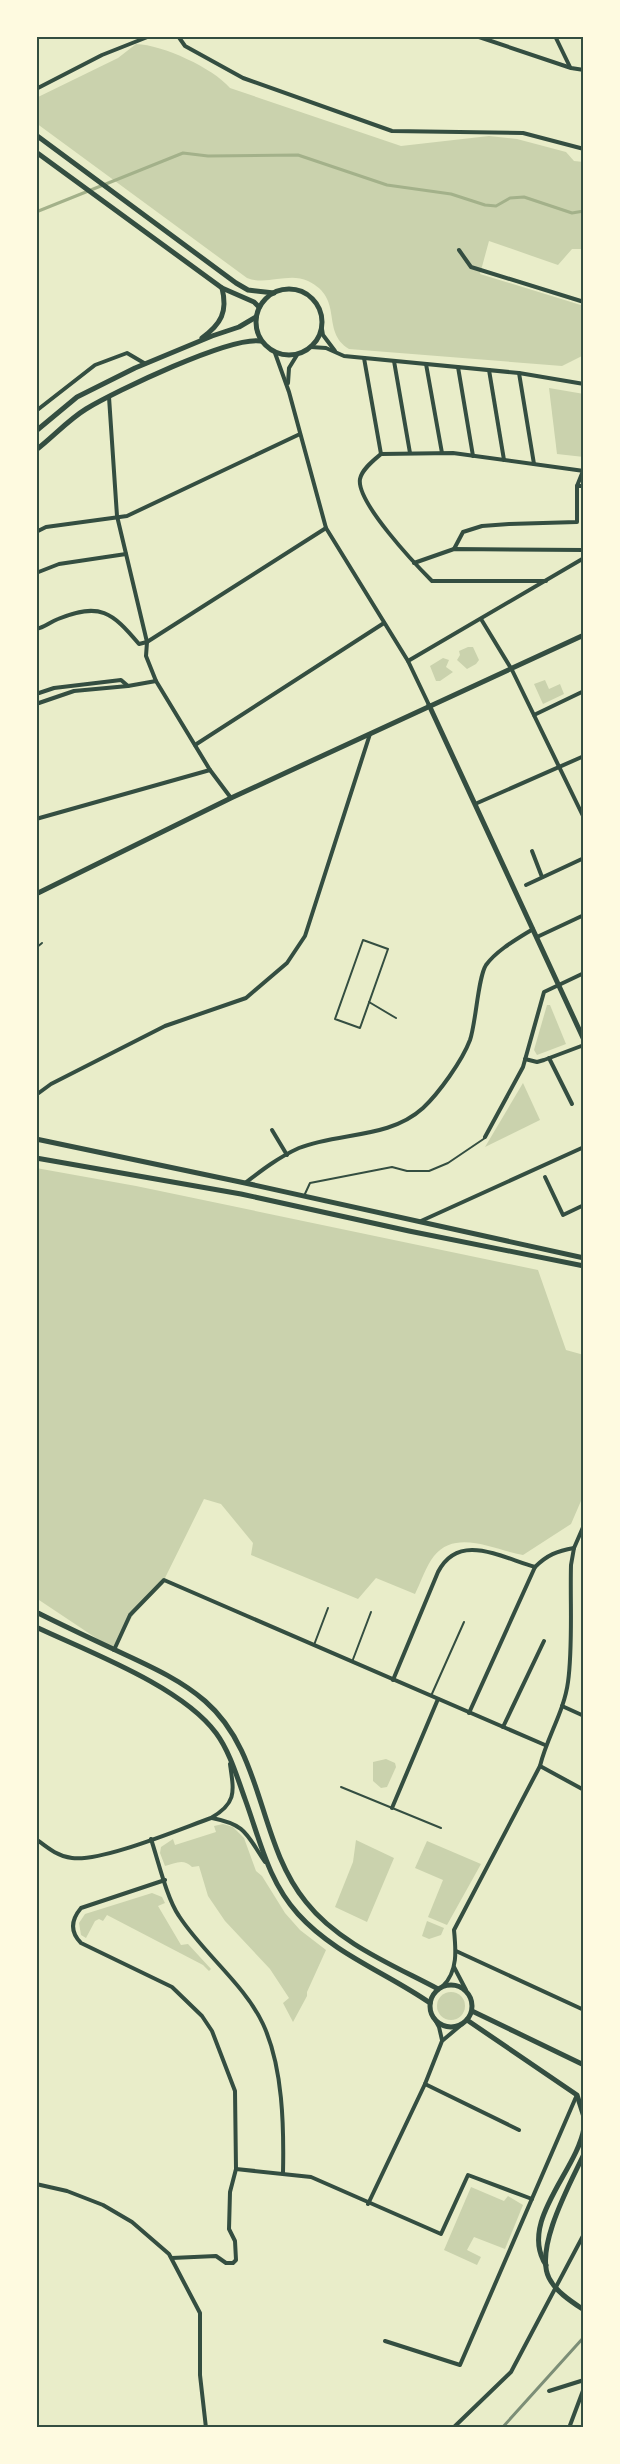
<svg xmlns="http://www.w3.org/2000/svg" width="620" height="2464" viewBox="0 0 620 2464" font-family="'Alegreya Sans',sans-serif">
	<style>
		.green { fill: #cad2ad }
		.lines { fill: none; stroke-linecap: round; stroke-linejoin: round }
		.stream { stroke: #a3b18a; stroke-width: 3 }
		.service { stroke: #344e41; stroke-width: 2 }
		.minor { stroke: #344e41; stroke-width: 4 }
		.tertiary { stroke: #344e41; stroke-width: 5 }
		.secondary { stroke: #344e41; stroke-width: 5 }
		.rail { stroke: #7c8e77; stroke-width: 3 }
		.neatline { fill: none; stroke: #344e41; stroke-width: 2 }
	</style>
	<rect width="100%" height="100%" fill="#e9edc9"/>
	<g class="green">
		<path d="M136,44C163,45 213,68 230,88L401,146L489,136L517,139L566,152L574,161L584,162V249H572L558,265L489,241L480,274L584,306V355L562,366L349,349C320,331 345,299 308,281C288,272 267,286 247,278L36,123V98L118,58Z"/>
		<path d="M549,388L584,394V457L557,454Z"/>
		<path d="M468,647H473L479,660L476,664L467,669L457,660L460,655L459,651Z"/>
		<path d="M443,658L449,660L446,667L453,672L440,681H436L430,666Z"/>
		<path d="M545,680L549,689L560,684L564,694L543,704L534,684Z"/>
		<path d="M547,1005H550L566,1044L537,1055L534,1050Z"/>
		<path d="M523,1083L540,1120L485,1147Z"/>
		<path d="M36,1168L136,1186L538,1270L566,1350L584,1355V1494L571,1524L523,1555C496,1551 457,1528 434,1556C426,1566 421,1582 415,1594L376,1578L358,1599L251,1555L253,1543L221,1504L204,1499L164,1580L139,1604L114,1650L36,1598Z"/>
		<path d="M386,1759L395,1763L396,1767L387,1787L381,1788L373,1781V1762Z"/>
		<path d="M223,1824L233,1827L244,1838L256,1871L262,1876L285,1913L300,1930L326,1950L307,1992V1996L293,2022L283,2003L289,1998L270,1969L225,1921L208,1896L199,1866L192,1867C184,1858 175,1863 165,1866L160,1853L161,1847L173,1839L175,1845L216,1832L214,1826Z"/>
		<path d="M356,1840L394,1858L367,1922L335,1907L353,1862Z"/>
		<path d="M427,1841L481,1864L447,1925L428,1917L443,1880L415,1868Z"/>
		<path d="M152,1893L162,1897L165,1903L158,1906L181,1945L188,1944L211,1969L209,1971L203,1965L107,1915L103,1921L99,1919L95,1921L86,1938L81,1935L79,1923L85,1914Z"/>
		<path d="M427,1921L444,1928L441,1935L429,1939L422,1936Z"/>
		<circle cx="451" cy="2006" r="14"/>
		<path d="M471,2187L504,2201L508,2196L523,2205L505,2249L474,2237L467,2250L481,2257L477,2265L444,2250Z"/>
	</g>
	<g class="lines">
		<path class="stream" d="M36,212L183,153L208,156L298,155L387,185L451,194L485,205L496,206L510,198L524,197L572,213L584,211"/>
		<g class="service">
			<path d="M363,940L388,949L360,1028L335,1019Z"/>
			<path d="M36,948L42,943"/>
			<path d="M369,1002L396,1018"/>
			<path d="M304,1196L310,1183L392,1167L407,1171H429L448,1163L485,1138"/>
			<path d="M314,1645L328,1608"/>
			<path d="M352,1662L371,1612"/>
			<path d="M431,1696L464,1622"/>
			<path d="M341,1787L441,1828"/>
		</g>
		<g class="minor">
			<path d="M178,36L185,46L243,78L392,131L523,133L584,149"/>
			<path d="M476,36L571,68L584,70"/>
			<path d="M555,36L570,67"/>
			<path d="M36,89L102,55L150,36"/>
			<path d="M459,250L471,267L584,302"/>
			<path d="M322,329L323,335L335,351"/>
			<path d="M311,347L326,348L344,356L519,373L584,384"/>
			<path d="M275,353L289,392L326,528L408,661L429,705"/>
			<path d="M364,358L381,454"/>
			<path d="M394,361L410,453"/>
			<path d="M426,364L442,453"/>
			<path d="M458,367L473,456"/>
			<path d="M489,370L504,460"/>
			<path d="M519,373L534,464"/>
			<path d="M288,383L289,368L297,355"/>
			<path d="M109,397L117,516L147,642L146,656L156,681L210,770L231,798"/>
			<path d="M36,411L95,365L127,353L144,363"/>
			<path d="M381,454C374,460 362,469 360,479C356,502 416,565 432,581H546"/>
			<path d="M381,454L453,453L584,471"/>
			<path d="M577,486L583,471"/>
			<path d="M36,532L46,527L127,516L300,434"/>
			<path d="M454,549L463,532L482,526L509,524L577,522V486H584"/>
			<path d="M414,563L454,549L584,550"/>
			<path d="M36,573L59,564L126,554"/>
			<path d="M481,619L512,670L584,818"/>
			<path d="M36,629C44,628 50,622 58,619C100,602 112,612 139,644L147,642L326,528"/>
			<path d="M408,661L584,558"/>
			<path d="M36,694L54,688L121,680L128,686"/>
			<path d="M36,704L74,691L128,686L156,681"/>
			<path d="M534,715L584,691"/>
			<path d="M195,745L384,623"/>
			<path d="M475,804L584,756"/>
			<path d="M36,819L210,770"/>
			<path d="M532,851L542,877"/>
			<path d="M526,885L584,858"/>
			<path d="M537,937L584,915"/>
			<path d="M549,1058L572,1104"/>
			<path d="M525,1059L537,1062L544,1060L584,1045"/>
			<path d="M36,1095L51,1084L165,1026L246,998L287,963L305,936L370,734"/>
			<path d="M272,1130L287,1155"/>
			<path d="M485,1137L523,1067L544,992L584,973"/>
			<path d="M545,1177L563,1215L584,1205"/>
			<path d="M245,1183C262,1170 279,1157 299,1148C339,1132 389,1139 423,1108C439,1093 462,1061 470,1040C476,1023 478,977 486,965C497,950 517,939 533,929"/>
			<path d="M421,1221L584,1147"/>
			<path d="M114,1650L130,1615L164,1580L545,1745"/>
			<path d="M393,1680L438,1572C459,1531 502,1558 535,1567"/>
			<path d="M562,1706L584,1716"/>
			<path d="M469,1713L535,1567C547,1555 557,1551 574,1548"/>
			<path d="M503,1727L544,1641"/>
			<path d="M540,1766L584,1790"/>
			<path d="M392,1808L438,1699"/>
			<path d="M212,1818C247,1825 246,1834 265,1862"/>
			<path d="M36,1839C48,1848 57,1856 72,1858C102,1862 180,1829 211,1818C237,1803 234,1792 230,1764"/>
			<path d="M151,1839C158,1860 167,1899 179,1916C203,1953 245,1985 263,2024C283,2067 284,2127 283,2173"/>
			<path d="M165,1880L81,1908C71,1920 70,1932 81,1943L172,1987L202,2016L212,2031L235,2091L236,2169L230,2192L229,2229L235,2241L236,2260L233,2263H226L216,2256L172,2258"/>
			<path d="M456,1951L584,2010"/>
			<path d="M454,1967L466,1990"/>
			<path d="M443,1986C458,1971 456,1950 454,1930L540,1766C547,1737 564,1712 568,1682C573,1646 570,1602 571,1565L574,1548L584,1525"/>
			<path d="M434,2018L439,2027L442,2040"/>
			<path d="M425,2084L519,2130"/>
			<path d="M236,2169L311,2177L441,2234L468,2175L532,2199"/>
			<path d="M36,2184L67,2191L103,2205L132,2222L169,2254L200,2313V2375L206,2428"/>
			<path d="M368,2204L425,2084L442,2041L461,2025"/>
			<path d="M385,2341L460,2365L576,2097"/>
			<path d="M549,2391L584,2380"/>
			<path d="M453,2428L511,2372L584,2234"/>
			<path d="M569,2428L584,2388"/>
		</g>
		<g class="tertiary">
			<path d="M429,705L584,1040"/>
			<path d="M36,894L231,798L584,635"/>
			<path d="M36,1612C66,1627 96,1641 126,1655C154,1668 182,1681 205,1701C265,1753 257,1842 306,1902C338,1943 393,1965 438,1989"/>
			<path d="M36,1627C89,1652 181,1686 216,1733C230,1752 237,1777 245,1799C260,1840 268,1881 298,1914C334,1954 387,1973 430,2003"/>
			<circle cx="451" cy="2006" r="21"/>
			<path d="M472,2011L584,2065"/>
			<path d="M467,2020L577,2095L584,2117"/>
			<path d="M584,2154C571,2182 534,2248 549,2278C556,2292 572,2302 584,2310"/>
			<path d="M546,2265C518,2222 577,2171 584,2128"/>
		</g>
		<g class="secondary">
			<path d="M36,135L236,283L248,290L274,293"/>
			<path d="M36,152L222,288L254,302L259,307"/>
			<circle cx="289" cy="322" r="33"/>
			<path d="M202,338C221,324 228,312 222,288"/>
			<path d="M36,431L77,397L135,368L212,336L239,327L256,317"/>
			<path d="M36,450C53,437 68,420 86,409C116,391 230,336 261,341"/>
			<path d="M36,1139L245,1183L584,1258"/>
			<path d="M36,1158L241,1194L409,1231L584,1266"/>
		</g>
		<path class="rail" d="M502,2428L584,2337"/>
	</g>
	<rect width="620" height="2464" fill="none" stroke="#fefae0" stroke-width="75"/>
	<rect x="38" y="38" width="544" height="2388" class="neatline"/>
</svg>
